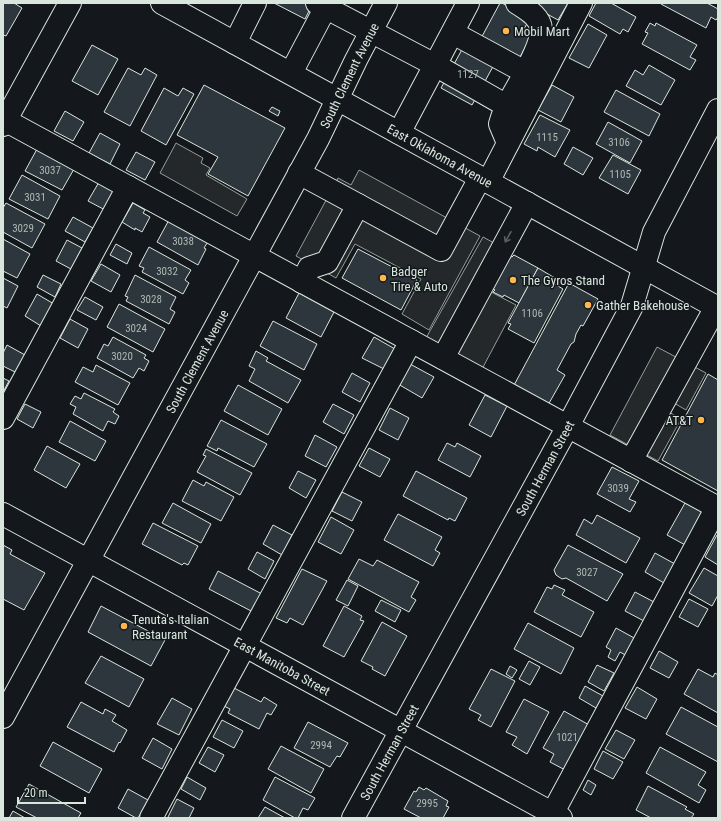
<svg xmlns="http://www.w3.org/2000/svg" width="721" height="821" viewBox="0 0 721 821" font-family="'Roboto Condensed',sans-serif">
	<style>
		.parking { fill: #24282b; stroke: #939e99 }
		.building { fill: #2c363c; stroke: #d8e6dc }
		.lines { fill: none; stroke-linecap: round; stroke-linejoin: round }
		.minor-casing { stroke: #d8e6dc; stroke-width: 24 }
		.major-casing { stroke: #d8e6dc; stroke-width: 24 }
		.minor { stroke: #14181c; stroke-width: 22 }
		.major { stroke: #14181c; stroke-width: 22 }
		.oneway { stroke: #59605f }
		.poi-dot { fill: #ffb74d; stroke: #14181c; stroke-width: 1.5 }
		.labels { text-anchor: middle; stroke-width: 3; stroke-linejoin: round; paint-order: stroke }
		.number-label { font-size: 11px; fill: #adbab4 }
		.poi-label { font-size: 13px; fill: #d8e6dc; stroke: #14181c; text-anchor: start }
		.street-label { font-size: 13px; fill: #d8e6dc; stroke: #14181c }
	</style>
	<rect width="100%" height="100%" fill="#14181c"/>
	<g class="parking">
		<path d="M176,143L203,158L201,163L210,168L206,175L247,199L237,216L160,173Z"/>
		<path d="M359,170L480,236L429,330L402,314L421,279L355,244L336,278L296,256L338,178L351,185Z"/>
		<path d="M483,237L496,244L474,283L516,305L482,369L426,338Z"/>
		<path d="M657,347L706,373L686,410L674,403L669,412L681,419L658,461L610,435Z"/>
	</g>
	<g class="building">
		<path d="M3,3H14L22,8L6,36L3,35Z"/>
		<path d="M274,3H313L305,19Z"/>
		<path d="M500,3H502L522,14L528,22L524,29L532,34L517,63L479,42Z"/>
		<path d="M527,3H568L558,20Z"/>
		<path d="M596,3H611L636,17L628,32L623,29L620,34L589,16Z"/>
		<path d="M662,3H707L718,9V17L716,20L711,17L706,28L661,4Z"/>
		<path d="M650,23L655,26L656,23L697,45L690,57L696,60L690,70L642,44L648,33L645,32Z"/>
		<path d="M588,24L607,35L589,68L569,58Z"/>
		<path d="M465,44L496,61L472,105L441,88Z"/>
		<path d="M92,45L118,59L98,95L72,81Z"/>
		<path d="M649,65L675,80L661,105L626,86L635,70L643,75Z"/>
		<path d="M128,68L141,75L145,68L157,75L130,126L104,112Z"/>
		<path d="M204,85L285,128L248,196L208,174L218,157L177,135Z"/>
		<path d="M552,85L574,97L561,122L538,110Z"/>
		<path d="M164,88L178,96L183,88L194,94L166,145L141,131Z"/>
		<path d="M616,90L660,114L649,136L604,112Z"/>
		<path d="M272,107L280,111L278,116L269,111Z"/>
		<path d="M65,111L84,122L73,141L54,131Z"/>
		<path d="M540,115L570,130L555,157L538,147L537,151L524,144Z"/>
		<path d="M608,122L642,141L630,163L596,144Z"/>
		<path d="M100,133L120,144L110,164L89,153Z"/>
		<path d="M573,147L593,158L583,175L564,164Z"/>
		<path d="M37,149L74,169L62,190L25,171Z"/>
		<path d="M136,152L155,162L145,180L126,170Z"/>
		<path d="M613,155L641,170L628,194L599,178Z"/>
		<path d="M22,175L60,196L48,219L9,199Z"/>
		<path d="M99,182L117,191L107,211L88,201Z"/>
		<path d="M6,203L45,224L32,248L3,232V208Z"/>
		<path d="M133,203L145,210L143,213L150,217L142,232L135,228V230L122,222Z"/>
		<path d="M73,217L93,228L85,242L65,231Z"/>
		<path d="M170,218L209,240L204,248L206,249L198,265L157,242Z"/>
		<path d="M3,239L30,254L17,278L3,271Z"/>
		<path d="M67,240L82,248L71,269L56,261Z"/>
		<path d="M116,244L132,253L127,264L110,255Z"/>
		<path d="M149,247L191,270L185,280L189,283L183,294L142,272L144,268L139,266Z"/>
		<path d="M358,249L417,280L401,310L342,278Z"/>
		<path d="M508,255L512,257L514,255L538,268L519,303L504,295L503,297L493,292L495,290L491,288Z"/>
		<path d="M101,264L120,275L111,292L91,281Z"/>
		<path d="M538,268L555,278L553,283L563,289L534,343L508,329L511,324L508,323Z"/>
		<path d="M43,275L61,284L55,297L37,287Z"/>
		<path d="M135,275L176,297L170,309L175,312L169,324L126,301L128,297L125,296Z"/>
		<path d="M3,278L18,286L7,308L3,306Z"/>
		<path d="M569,283L598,299L583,326L581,325L576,334L574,342L571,344L557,370L565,375L548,405L513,387Z"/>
		<path d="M299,293L334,312L321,337L286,318Z"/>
		<path d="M37,294L54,304L41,326L25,316Z"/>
		<path d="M85,297L103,307L96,320L77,310Z"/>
		<path d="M119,304L165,329L153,352L107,327Z"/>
		<path d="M70,319L88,329L78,348L60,338Z"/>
		<path d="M273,321L317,344L304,370L260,346Z"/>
		<path d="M113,337L146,355L144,358L149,361L144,371L139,368L133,378L97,358L104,344L108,346Z"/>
		<path d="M374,337L395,349L384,369L362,358Z"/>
		<path d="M7,345L25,355L15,372L3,366V353Z"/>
		<path d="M256,351L268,358L266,361L301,380L288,403L249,381L255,369L249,366Z"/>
		<path d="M410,364L434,377L422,398L398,384Z"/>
		<path d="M96,365L130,383L118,405L75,382L83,367L93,372Z"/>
		<path d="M352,373L370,383L360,402L342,392Z"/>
		<path d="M708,374L718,380V491L662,460Z"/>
		<path d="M3,378L9,381L3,392Z"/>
		<path d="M238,385L282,409L268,435L224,411Z"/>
		<path d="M84,393L115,409L113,412L119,416L115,424L108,421L103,431L73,414L76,407L70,404L75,396L81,399Z"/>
		<path d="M485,395L507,406L491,437L469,425Z"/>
		<path d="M25,404L41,412L33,428L17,419Z"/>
		<path d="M333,404L354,415L344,434L323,422Z"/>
		<path d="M390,408L409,418L398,440L379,430Z"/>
		<path d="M221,420L267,444L254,467L218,448L217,451L207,446Z"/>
		<path d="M70,421L106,441L95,461L59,442Z"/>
		<path d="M315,435L337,447L326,467L305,456Z"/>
		<path d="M447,443L455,447L457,443L481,456L470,477L438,460Z"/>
		<path d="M47,446L80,464L66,488L34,470Z"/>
		<path d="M369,448L390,459L380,477L359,466Z"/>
		<path d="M206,449L252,473L240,495L197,472L206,456L203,455Z"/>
		<path d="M612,467L639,481L629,499L636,502L630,512L597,494Z"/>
		<path d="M298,471L316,480L306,498L289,488Z"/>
		<path d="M416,471L467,498L455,521L449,518L448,520L403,496Z"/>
		<path d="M193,480L204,486L206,482L234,497L221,521L182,501Z"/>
		<path d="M342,492L362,502L352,521L332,511Z"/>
		<path d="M173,503L211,524L201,543L162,523Z"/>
		<path d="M685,503L704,513L687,546L667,535Z"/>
		<path d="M398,514L442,537L435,550L440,553L433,566L384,540Z"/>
		<path d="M597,515L640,538L626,563L576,535L584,519L592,524Z"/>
		<path d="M331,517L354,530L341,554L318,542Z"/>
		<path d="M153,523L198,546L188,565L184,563L182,565L142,544Z"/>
		<path d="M273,525L292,535L282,555L263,544Z"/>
		<path d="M717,535H718V565L705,557Z"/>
		<path d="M3,545L12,550L10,554L45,573L24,610L3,599Z"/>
		<path d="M568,545L623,574L607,601L566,578L562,579L556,575L554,570Z"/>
		<path d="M257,552L274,561L265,579L248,569Z"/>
		<path d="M655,553L675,564L664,583L645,572Z"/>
		<path d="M359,559L373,566L377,560L419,582L411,597L416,600L409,612L348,579Z"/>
		<path d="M704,568L718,576V595L712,606L689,593Z"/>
		<path d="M302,569L327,581L303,625L290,618L287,623L276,618Z"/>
		<path d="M218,571L262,594L253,612L209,589Z"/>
		<path d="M347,580L358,586L348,606L336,600Z"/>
		<path d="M554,585L565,590L562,595L594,612L581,637L534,612L547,587L552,589Z"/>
		<path d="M635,592L654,602L644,621L625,611Z"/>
		<path d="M689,599L708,609L698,627L679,617Z"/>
		<path d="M381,600L401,610L395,622L375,611Z"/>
		<path d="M101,606L165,640L151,666L88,632Z"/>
		<path d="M344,606L362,616L360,620L364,621L344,657L323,646Z"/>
		<path d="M382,622L407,636L385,676L372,669L373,667L361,661Z"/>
		<path d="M528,623L574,648L561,674L514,649Z"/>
		<path d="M616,628L636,639L627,656L620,652L615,661L608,657L611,650L606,647Z"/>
		<path d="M659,651L678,662L669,678L650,668Z"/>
		<path d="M101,656L144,679L129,707L85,683Z"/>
		<path d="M529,661L540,667L530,685L519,679Z"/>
		<path d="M597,665L614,673L604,691L588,682Z"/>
		<path d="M510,666L517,670L512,678L506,674Z"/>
		<path d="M491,669L515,681L491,727L478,720L481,715L469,709Z"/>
		<path d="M698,669L713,677L715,673L718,675V713L684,694Z"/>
		<path d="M585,686L603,696L596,708L579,698Z"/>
		<path d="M637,687L657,699L646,719L625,708Z"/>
		<path d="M234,688L261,702L264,697L277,705L271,715L267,713L259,729L228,713L230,709L224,706Z"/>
		<path d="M172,698L192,709L179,735L157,724Z"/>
		<path d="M524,699L549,712L527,754L512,745L517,737L506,732Z"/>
		<path d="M81,702L103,714L105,709L116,715L112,721L127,730L120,743L119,742L114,752L67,727Z"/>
		<path d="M681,707L718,727V762L666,734Z"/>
		<path d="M564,711L591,726L567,771L550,762L554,754L543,748Z"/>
		<path d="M222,720L243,731L234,748L213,737Z"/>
		<path d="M308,722L348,743L340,757L337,756L330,767L294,748Z"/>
		<path d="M616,730L635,740L624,759L605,749Z"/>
		<path d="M153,738L172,749L162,769L142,758Z"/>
		<path d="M53,742L102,769L89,793L40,766Z"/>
		<path d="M281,746L324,769L311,793L268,769Z"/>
		<path d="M208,747L224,755L215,772L199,763Z"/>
		<path d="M660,747L706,772L698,785L706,790L699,803L646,773Z"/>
		<path d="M603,751L623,762L613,779L594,769Z"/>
		<path d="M187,777L206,788L200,800L181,789Z"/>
		<path d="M275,777L315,798L308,810L303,808L298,818H295L263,800Z"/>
		<path d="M588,780L596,785L591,795L583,790Z"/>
		<path d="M29,784L81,813L78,818H37L16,807Z"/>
		<path d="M648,786L687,807L685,809L694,814L691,818H651L636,810Z"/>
		<path d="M419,787L424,790L426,788L448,801L446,806L449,807L443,818H421L404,809L414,791L416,792Z"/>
		<path d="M128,789L148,800L138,818H136L118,808Z"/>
		<path d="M177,799L194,808L189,818H169L168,817Z"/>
		<path d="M265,807L285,818H258Z"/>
		<path d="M13,811L25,818H9Z"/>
	</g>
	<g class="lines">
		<g class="minor-casing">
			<g id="minor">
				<path d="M317,3L435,65L507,106"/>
				<path d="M453,33L525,72"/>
				<path d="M235,43L255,3"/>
				<path d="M291,73L328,3"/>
				<path d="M3,119L718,508"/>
				<path d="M3,125L70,3"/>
				<path d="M399,133L468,3"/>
				<path d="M508,143L500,124C502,117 504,110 508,104C517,86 543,47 541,29C540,16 526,9 517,3"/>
				<path d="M299,173L441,250L480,178"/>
				<path d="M488,182L581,3"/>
				<path d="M302,282L309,268L327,262L358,205"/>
				<path d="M443,358L527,203"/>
				<path d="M3,418L128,187"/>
				<path d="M631,461L716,307"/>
				<path id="s1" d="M3,514L561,818"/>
				<path id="s2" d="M3,717L318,139L356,60L386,3"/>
				<path d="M151,818L411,341"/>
				<path id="s3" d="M353,818L568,426L632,306L654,232L718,110"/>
				<path d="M550,818L717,507"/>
			</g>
		</g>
		<g class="major-casing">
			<g id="major">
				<path id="s4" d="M162,3L718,308"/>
			</g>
		</g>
		<use href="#minor" class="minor"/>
		<use href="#major" class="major"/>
	</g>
	<defs><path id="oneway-shaft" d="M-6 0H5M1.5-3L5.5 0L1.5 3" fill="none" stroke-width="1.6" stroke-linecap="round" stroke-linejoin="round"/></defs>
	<use class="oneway" href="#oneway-shaft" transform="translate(508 237) rotate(119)"/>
	<g class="poi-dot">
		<circle cx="506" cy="31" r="4"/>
		<circle cx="383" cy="278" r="4"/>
		<circle cx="513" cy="280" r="4"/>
		<circle cx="588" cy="305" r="4"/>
		<circle cx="701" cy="420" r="4"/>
		<circle cx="124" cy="626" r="4"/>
	</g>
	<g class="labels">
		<g class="number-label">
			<text x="468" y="78">1127</text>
			<text x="547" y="141">1115</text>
			<text x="619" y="146">3106</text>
			<text x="50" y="174">3037</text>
			<text x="620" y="178">1105</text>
			<text x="35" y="201">3031</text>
			<text x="23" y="232">3029</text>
			<text x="183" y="245">3038</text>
			<text x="167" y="275">3032</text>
			<text x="151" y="303">3028</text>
			<text x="532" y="317">1106</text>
			<text x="136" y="332">3024</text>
			<text x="122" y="360">3020</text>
			<text x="618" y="492">3039</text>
			<text x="587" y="576">3027</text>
			<text x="567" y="741">1021</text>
			<text x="321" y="749">2994</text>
			<text x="427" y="807">2995</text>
		</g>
		<g class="poi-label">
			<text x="514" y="36">Mobil Mart</text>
			<text x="391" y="276">Badger<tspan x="391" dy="15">Tire &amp; Auto</tspan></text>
			<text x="521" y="285">The Gyros Stand</text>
			<text x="596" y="310">Gather Bakehouse</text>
			<text x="693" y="425" text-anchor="end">AT&amp;T</text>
			<text x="132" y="624">Tenuta's Italian<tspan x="132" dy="15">Restaurant</tspan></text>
		</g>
		<g class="street-label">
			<text dy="5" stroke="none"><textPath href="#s2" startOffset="729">South Clement Avenue</textPath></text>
			<text dy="5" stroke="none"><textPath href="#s4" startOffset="317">East Oklahoma Avenue</textPath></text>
			<text dy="5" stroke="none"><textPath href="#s2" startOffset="405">South Clement Avenue</textPath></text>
			<text dy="5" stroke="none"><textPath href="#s3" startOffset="399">South Herman Street</textPath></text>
			<text dy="5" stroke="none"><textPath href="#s1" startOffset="318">East Manitoba Street</textPath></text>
			<text dy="5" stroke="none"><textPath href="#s3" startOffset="75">South Herman Street</textPath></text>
		</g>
	</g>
	<rect width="721" height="821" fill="none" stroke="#d8e6dc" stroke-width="8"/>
	<path d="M18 797v6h67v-6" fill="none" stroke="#d8e6dc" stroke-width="2"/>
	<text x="24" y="797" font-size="12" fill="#d8e6dc" stroke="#14181c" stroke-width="3" paint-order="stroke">20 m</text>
</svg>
